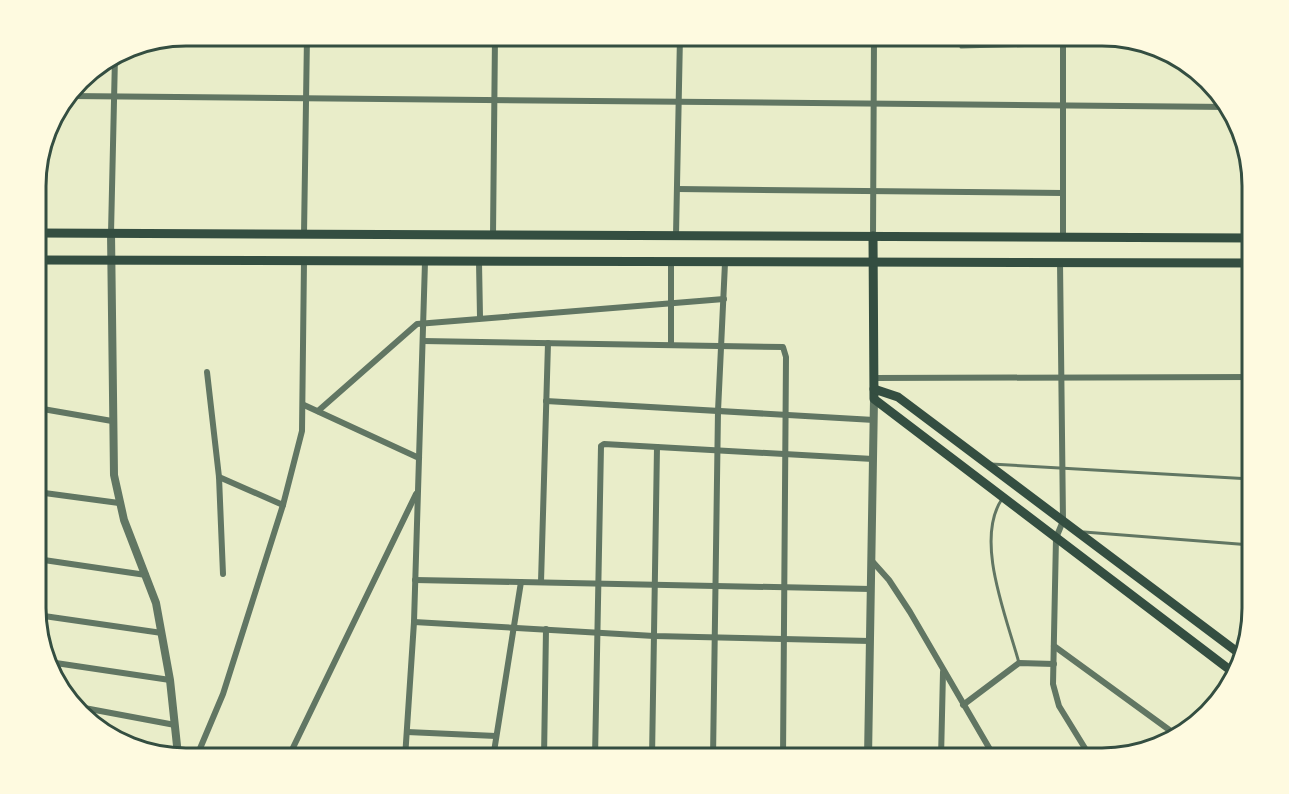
<svg xmlns="http://www.w3.org/2000/svg" width="1289" height="794" viewBox="0 0 1289 794" font-family="Inter,sans-serif">
	<style>
		.lines { fill: none; stroke-linecap: round; stroke-linejoin: round }
		.service { stroke: #617663; stroke-width: 3 }
		.minor { stroke: #617663; stroke-width: 6 }
		.tertiary { stroke: #617663; stroke-width: 8 }
		.secondary { stroke: #344e41; stroke-width: 9 }
		.primary { stroke: #344e41; stroke-width: 9 }
		.rim { fill: none; stroke: #344e41; stroke-width: 3 }
	</style>
	<rect width="100%" height="100%" fill="#e9edc9"/>
	<g class="lines">
		<g class="service">
			<path d="M961,36V47L1042,45V36"/>
			<path d="M991,464L1251,479"/>
			<path d="M1002,499C974,540 1007,618 1019,663"/>
			<path d="M1084,532L1251,545"/>
		</g>
		<g class="minor">
			<path d="M70,96L1229,107"/>
			<path d="M677,189L1063,193"/>
			<path d="M111,233L115,57"/>
			<path d="M304,234L307,36"/>
			<path d="M493,235L495,36"/>
			<path d="M676,235L680,36"/>
			<path d="M873,236L874,36"/>
			<path d="M1063,237V36"/>
			<path d="M479,262L480,317"/>
			<path d="M1060,262L1063,521L1056,538L1053,684L1059,706L1091,758"/>
			<path d="M671,263V344"/>
			<path d="M423,341L783,347L786,357L783,758"/>
			<path d="M207,372L219,477L223,574"/>
			<path d="M874,378L1253,377"/>
			<path d="M546,401L874,420"/>
			<path d="M304,405L419,458"/>
			<path d="M37,408L112,421"/>
			<path d="M318,411L417,324L724,299"/>
			<path d="M219,477L283,505"/>
			<path d="M37,492L119,503"/>
			<path d="M37,559L146,575"/>
			<path d="M872,561L889,580L910,612L995,758"/>
			<path d="M415,580L871,589"/>
			<path d="M541,582L548,343"/>
			<path d="M37,615L162,633"/>
			<path d="M414,622L654,636L870,641"/>
			<path d="M1251,623L1253,332"/>
			<path d="M1054,646L1179,737"/>
			<path d="M49,662L170,680"/>
			<path d="M963,705L1019,663L1054,664"/>
			<path d="M79,707L175,725"/>
			<path d="M407,732L496,736"/>
			<path d="M196,758L223,694L283,505L302,431L304,261"/>
			<path d="M288,758L416,494"/>
			<path d="M405,758L414,622L425,262"/>
			<path d="M493,758L521,582"/>
			<path d="M544,758L546,629"/>
			<path d="M595,758L601,446L604,444L873,459"/>
			<path d="M652,758L657,447"/>
			<path d="M713,758L718,411L725,263"/>
			<path d="M941,758L943,672"/>
		</g>
		<g class="tertiary">
			<path d="M111,233L114,475L124,520L156,603L170,680L178,755"/>
			<path d="M868,758L874,399"/>
		</g>
		<g class="secondary">
			<path d="M873,236L874,399L1234,673"/>
			<path d="M874,389L898,397L1240,654"/>
		</g>
		<g class="primary">
			<path d="M37,233L1253,238"/>
			<path d="M37,260L1253,263"/>
		</g>
	</g>
	<path d="M0 0H1289V794H0ZM186 46H1102A140 140 0 0 1 1242 186V608A140 140 0 0 1 1102 748H186A140 140 0 0 1 46 608V186A140 140 0 0 1 186 46Z" fill="#fefae0" fill-rule="evenodd"/>
	<path class="rim" d="M186 46H1102A140 140 0 0 1 1242 186V608A140 140 0 0 1 1102 748H186A140 140 0 0 1 46 608V186A140 140 0 0 1 186 46Z"/>
</svg>
